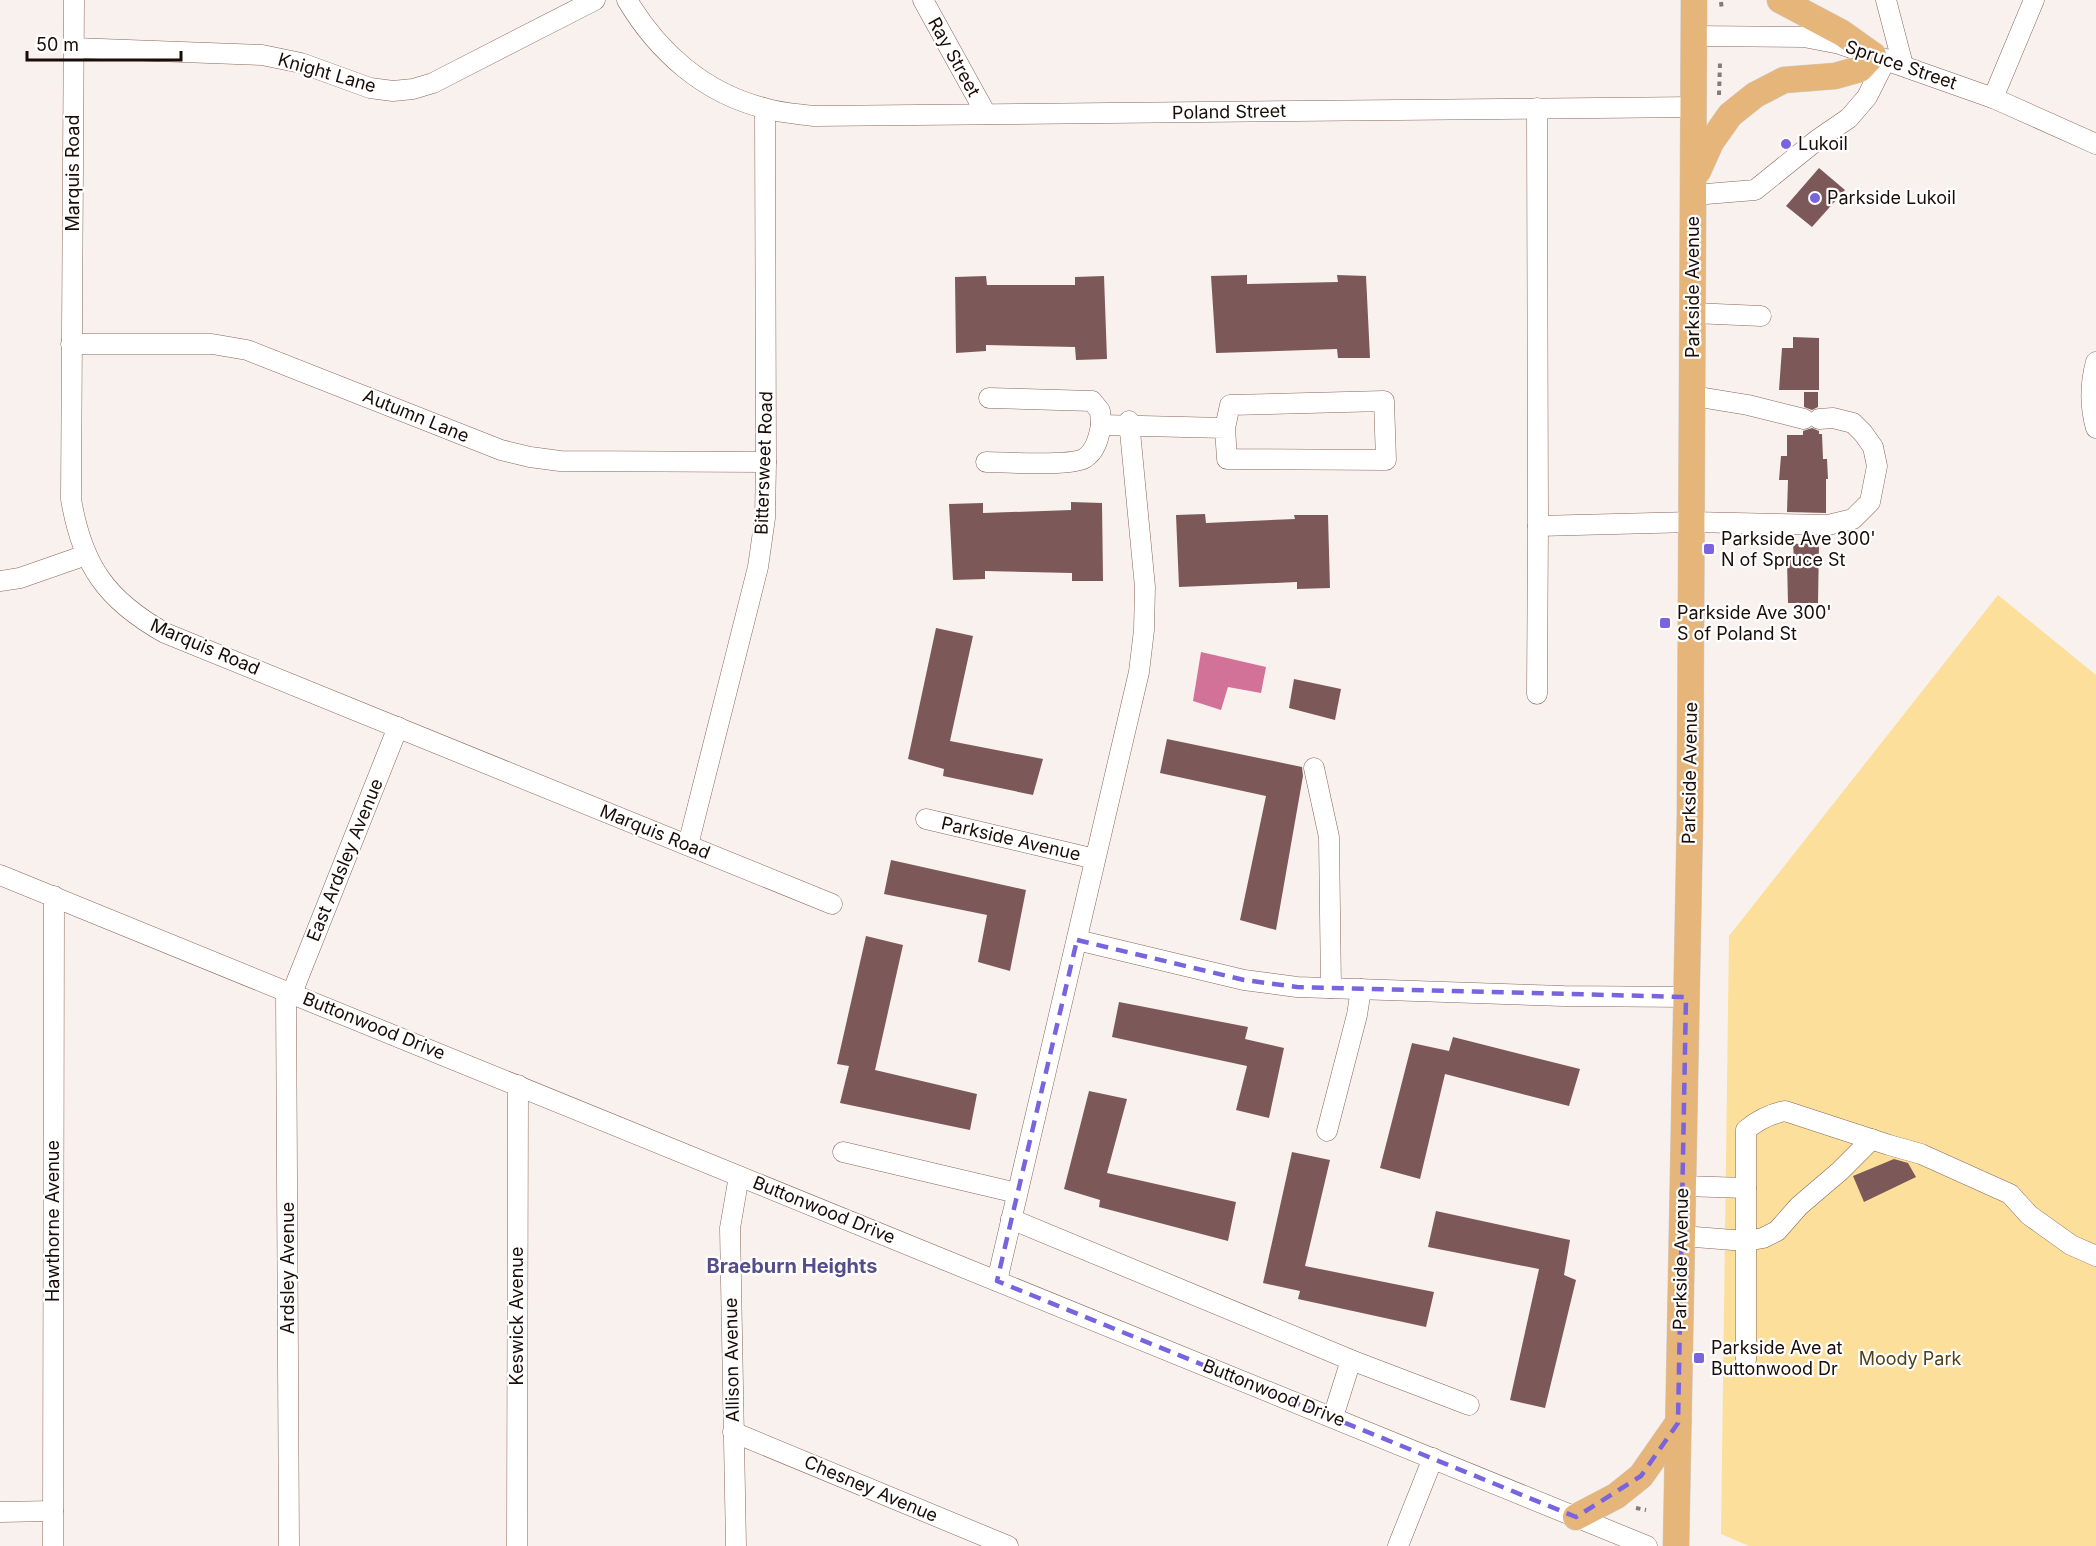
<svg xmlns="http://www.w3.org/2000/svg" width="2096" height="1546" viewBox="0 0 2096 1546" font-family="Inter,sans-serif">
	<style>
		.park { fill: #fcdf9a }
		.water { fill: #d27298 }
		.building { fill: #7d5859 }
		.lines { fill: none; stroke-linecap: round; stroke-linejoin: round }
		.minor-casing { stroke: #896659; stroke-width: 21 }
		.major-casing { stroke: #d1cfce; stroke-width: 27 }
		.path { stroke: #857a76; stroke-width: 4; stroke-dasharray: 4.5 4.5; stroke-linecap: butt }
		.minor { stroke: #fff; stroke-width: 20 }
		.major { stroke: #e5b57a; stroke-width: 26 }
		.marked { fill: none; stroke: #7963de; stroke-width: 4.5; stroke-dasharray: 12 8; stroke-linejoin: round }
		.poi-dot { fill: #7963de; stroke: #fff; stroke-width: 2 }
		.labels { text-anchor: middle; stroke-width: 4.5; stroke-linejoin: round; paint-order: stroke }
		.street-label { font-size: 18px; fill: #1a0d08; stroke: #fff }
		.poi-label { font-size: 18px; fill: #1a0d08; stroke: #fff; text-anchor: start }
		.park-label { font-size: 18px; fill: #504015; stroke: #fff }
		.neighbourhood-label { font-size: 20px; font-weight: bold; fill: #554d8b; stroke: #fff }
	</style>
	<rect width="100%" height="100%" fill="#f9f1ee"/>
	<path class="park" d="M1998,595L2096,675V1546H1749L1721,1534L1729,936Z"/>
	<path class="water" d="M1201,652L1266,667L1261,693L1228,687L1221,710L1193,701Z"/>
	<g class="building">
		<path d="M1819,168L1845,190L1812,227L1786,206Z"/>
		<path d="M1247,275V284L1338,282L1337,275L1366,276L1370,358H1338L1337,349L1216,353L1211,276Z"/>
		<path d="M986,276L987,285H1075V277L1104,276L1107,359L1076,360L1075,347L986,345V351L956,353L955,277Z"/>
		<path d="M1793,337L1819,338V390H1779L1782,348H1793Z"/>
		<path d="M1804,392H1818V407L1812,410L1804,407Z"/>
		<path d="M1812,428L1819,431V434H1822L1823,459H1827L1828,479H1826V513L1787,512L1788,480H1779L1781,456H1787V435H1803V431Z"/>
		<path d="M1071,502L1102,503L1103,581H1072V573L985,571V579L953,580L949,504L983,503V513L1071,510Z"/>
		<path d="M1205,514L1206,523L1295,519L1294,515H1328L1330,588L1297,589V582L1179,587L1176,515Z"/>
		<path d="M1819,543L1818,603H1788L1787,560L1794,559L1793,544Z"/>
		<path d="M936,628L973,636L950,741L1043,759L1033,795L943,776L944,769L908,759Z"/>
		<path d="M1294,679L1341,689L1335,720L1289,708Z"/>
		<path d="M1167,739L1302,767L1303,776L1276,930L1240,920L1266,796L1160,773Z"/>
		<path d="M891,860L1026,890L1010,971L978,962L987,915L884,894Z"/>
		<path d="M866,936L903,945L875,1070L977,1094L970,1130L840,1103L849,1066L837,1064Z"/>
		<path d="M1119,1002L1248,1027L1245,1039L1284,1048L1269,1118L1236,1110L1247,1066L1112,1037Z"/>
		<path d="M1453,1037L1580,1069L1569,1106L1445,1074L1420,1179L1380,1168L1412,1043L1449,1051Z"/>
		<path d="M1089,1091L1127,1099L1107,1173L1236,1202L1228,1241L1099,1207L1100,1200L1064,1189Z"/>
		<path d="M1292,1152L1330,1160L1305,1266L1434,1292L1426,1327L1298,1299L1300,1291L1263,1283Z"/>
		<path d="M1894,1159L1908,1163L1916,1177L1864,1202L1853,1176Z"/>
		<path d="M1436,1211L1570,1240L1564,1275L1576,1280L1545,1408L1510,1400L1539,1269L1428,1247Z"/>
	</g>
	<g class="lines">
		<g class="minor-casing">
			<g id="minor">
				<path d="M74,0L71,499C82,565 106,600 165,633L832,904"/>
				<path d="M627,0C658,52 704,93 764,108C780,113 798,114 814,116L1694,107"/>
				<path d="M923,0L986,114"/>
				<path d="M1886,0L1903,65"/>
				<path d="M1694,36L1804,37L1840,44L1993,98L2096,144"/>
				<path d="M74,48L262,55L301,63L370,88L393,91L413,89L433,83L595,0"/>
				<path d="M1993,98L2034,0"/>
				<path d="M1537,108L1538,526L1692,522L1828,525L1853,519L1870,502L1877,466L1873,447L1863,433L1853,423L1833,418L1819,419"/>
				<path d="M1694,195L1755,190L1817,140L1849,118L1867,97L1886,59"/>
				<path d="M1693,313L1761,316"/>
				<path d="M71,344H212L247,350L501,450L530,457L560,461L766,462"/>
				<path d="M2096,362C2090,384 2090,407 2096,428"/>
				<path d="M1693,396L1748,405L1804,419"/>
				<path d="M989,398L1092,401L1100,411L1101,425L1225,428L1230,405L1384,401L1386,460L1227,459L1225,428"/>
				<path d="M986,462C1006,462 1070,467 1085,458C1096,451 1099,437 1101,425"/>
				<path d="M0,581L20,578L86,555"/>
				<path d="M1537,694L1538,526"/>
				<path d="M1314,768L1329,837L1331,988"/>
				<path d="M926,819L1095,859"/>
				<path d="M688,845L758,567L765,518L766,462L765,109"/>
				<path d="M0,875L1647,1546"/>
				<path d="M1077,940L1244,980L1297,987L1564,996L1686,997"/>
				<path d="M286,991L289,1546"/>
				<path d="M292,993L398,727"/>
				<path d="M1327,1131L1357,1015L1361,989"/>
				<path d="M843,1152L1017,1193"/>
				<path d="M1683,1186L1746,1188"/>
				<path d="M1011,1219L1351,1360L1333,1417"/>
				<path d="M1682,1236L1746,1241L1763,1238L1777,1231L1799,1206L1840,1171L1872,1139"/>
				<path d="M997,1281L1139,672L1144,630L1145,587L1129,421"/>
				<path d="M1351,1360L1469,1405"/>
				<path d="M1746,1360V1130C1758,1120 1770,1114 1785,1111L1889,1145L1921,1154L2010,1194L2029,1215L2071,1245L2096,1256"/>
				<path d="M733,1432L1008,1546"/>
				<path d="M0,1512L53,1511"/>
				<path d="M53,1546L54,896"/>
				<path d="M517,1546L518,1085"/>
				<path d="M736,1546L730,1228L739,1176"/>
				<path d="M1398,1546L1433,1458"/>
			</g>
		</g>
		<g class="major-casing">
			<g id="major">
				<path d="M1698,171L1711,142L1730,115L1755,95L1784,80L1835,76L1860,69L1873,55L1842,33L1780,0"/>
				<path d="M1576,1517L1616,1496L1641,1476L1678,1423"/>
				<path d="M1676,1546L1690,815L1694,0"/>
			</g>
		</g>
		<g class="path">
			<path d="M1721,2L1722,11"/>
			<path d="M1719,95L1720,63"/>
			<path d="M1636,1508L1646,1510"/>
		</g>
		<use href="#minor" class="minor"/>
		<use href="#major" class="major"/>
	</g>
	<path class="marked" d="M1077,940L1244,980L1297,987L1686,997L1678,1423L1641,1476L1576,1517L997,1281Z"/>
	<g class="poi-dot">
		<circle cx="1786" cy="144" r="6"/>
		<circle cx="1815" cy="198" r="6"/>
		<rect x="1703" y="543" width="12" height="12" rx="3"/>
		<rect x="1659" y="617" width="12" height="12" rx="3"/>
		<rect x="1693" y="1352" width="12" height="12" rx="3"/>
	</g>
	<g class="labels">
		<g class="street-label">
			<text transform="translate(954 57) rotate(61)" y="6">Ray Street</text>
			<text transform="translate(1901 65) rotate(19)" y="6">Spruce Street</text>
			<text transform="translate(327 73) rotate(16)" y="6">Knight Lane</text>
			<text transform="translate(1229 112) rotate(-1)" y="6">Poland Street</text>
			<text transform="translate(73 173) rotate(-90)" y="6">Marquis Road</text>
			<text transform="translate(1693 287) rotate(-90)" y="6">Parkside Avenue</text>
			<text transform="translate(416 416) rotate(22)" y="6">Autumn Lane</text>
			<text transform="translate(764 463) rotate(-88)" y="6">Bittersweet Road</text>
			<text transform="translate(205 647) rotate(23)" y="6">Marquis Road</text>
			<text transform="translate(1690 773) rotate(-89)" y="6">Parkside Avenue</text>
			<text transform="translate(655 832) rotate(22)" y="6">Marquis Road</text>
			<text transform="translate(1011 839) rotate(13)" y="6">Parkside Avenue</text>
			<text transform="translate(345 860) rotate(-68)" y="6">East Ardsley Avenue</text>
			<text transform="translate(374 1026) rotate(22)" y="6">Buttonwood Drive</text>
			<text transform="translate(824 1210) rotate(22)" y="6">Buttonwood Drive</text>
			<text transform="translate(53 1221) rotate(-90)" y="6">Hawthorne Avenue</text>
			<text transform="translate(1681 1259) rotate(-89)" y="6">Parkside Avenue</text>
			<text transform="translate(288 1268) rotate(-90)" y="6">Ardsley Avenue</text>
			<text transform="translate(517 1316) rotate(-90)" y="6">Keswick Avenue</text>
			<text transform="translate(732 1360) rotate(-91)" y="6">Allison Avenue</text>
			<text transform="translate(1274 1393) rotate(22)" y="6">Buttonwood Drive</text>
			<text transform="translate(871 1489) rotate(23)" y="6">Chesney Avenue</text>
		</g>
		<g class="poi-label">
			<text x="1798" y="150">Lukoil</text>
			<text x="1827" y="204">Parkside Lukoil</text>
			<text x="1721" y="545">Parkside Ave 300'<tspan x="1721" dy="21">N of Spruce St</tspan></text>
			<text x="1677" y="619">Parkside Ave 300'<tspan x="1677" dy="21">S of Poland St</tspan></text>
			<text x="1711" y="1354">Parkside Ave at<tspan x="1711" dy="21">Buttonwood Dr</tspan></text>
		</g>
		<g class="park-label">
			<text x="1910" y="1365">Moody Park</text>
		</g>
		<g class="neighbourhood-label">
			<text x="792" y="1273">Braeburn Heights</text>
		</g>
	</g>
	<path d="M27 51v9h154v-9" fill="none" stroke="#1a0d08" stroke-width="3"/>
	<text x="36" y="51" font-size="18" fill="#1a0d08" stroke="#ffffff" stroke-width="4.5" paint-order="stroke">50 m</text>
</svg>
